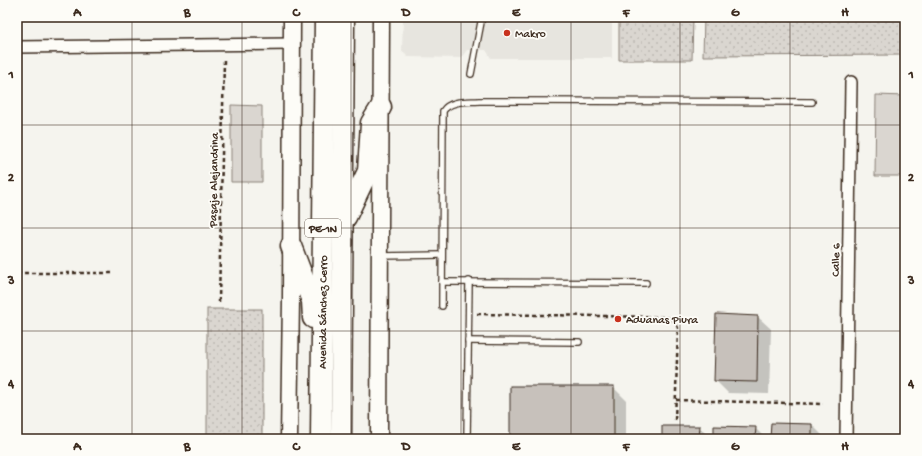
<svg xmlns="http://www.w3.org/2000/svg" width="922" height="456" viewBox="0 0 922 456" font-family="'Gochi Hand',sans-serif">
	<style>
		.built { fill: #e7e5df }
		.grass { fill: url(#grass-dots); stroke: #8a8077 }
		.garden { fill: #dad6d0; stroke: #8a8077 }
		.shadow { fill: #0003 }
		.building { fill: #c7c1bb; stroke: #3b2a1e }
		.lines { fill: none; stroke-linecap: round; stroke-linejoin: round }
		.lane-casing { stroke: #3b2a1e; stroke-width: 8 }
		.street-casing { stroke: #3b2a1e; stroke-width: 14 }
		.secondary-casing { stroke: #3b2a1e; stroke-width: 19 }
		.highway-casing { stroke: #3b2a1e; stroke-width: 23 }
		.path { stroke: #3b2a1e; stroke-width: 2.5; stroke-dasharray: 4 3; stroke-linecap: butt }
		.lane { stroke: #fdfcf7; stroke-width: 5.5 }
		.street { stroke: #fdfcf7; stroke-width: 11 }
		.secondary { stroke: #fdfcf7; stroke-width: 16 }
		.highway { stroke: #fdfcf7; stroke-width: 20 }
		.grid { fill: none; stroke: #3b2a1e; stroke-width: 1; stroke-opacity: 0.55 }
		.poi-dot { fill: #c8321e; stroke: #fdfcf7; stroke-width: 1.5 }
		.labels { text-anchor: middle; stroke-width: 3.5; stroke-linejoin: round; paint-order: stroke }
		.shield { fill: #fdfcf7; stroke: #75695f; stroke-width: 1 }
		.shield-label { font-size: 11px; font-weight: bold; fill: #3b2a1e }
		.poi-label { font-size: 12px; fill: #3b2a1e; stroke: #fdfcf7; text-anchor: start }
		.street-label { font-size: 12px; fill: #3b2a1e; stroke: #fdfcf7 }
		.neatline { fill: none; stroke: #3b2a1e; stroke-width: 1.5 }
		.grid-label { font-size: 13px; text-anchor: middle; font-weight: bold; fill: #3b2a1e }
	</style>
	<defs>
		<pattern id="grass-dots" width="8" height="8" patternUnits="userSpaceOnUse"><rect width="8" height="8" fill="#dad6d0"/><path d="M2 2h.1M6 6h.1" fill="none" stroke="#bcb8b2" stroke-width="1.8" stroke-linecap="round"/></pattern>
	</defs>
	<rect width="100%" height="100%" fill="#f5f4ee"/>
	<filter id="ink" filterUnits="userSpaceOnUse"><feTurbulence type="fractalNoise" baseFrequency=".025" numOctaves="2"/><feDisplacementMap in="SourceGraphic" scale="8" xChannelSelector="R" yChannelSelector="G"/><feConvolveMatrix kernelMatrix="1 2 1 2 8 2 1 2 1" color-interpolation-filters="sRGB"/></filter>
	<g filter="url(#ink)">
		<path class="built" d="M403,17H612V58H491L486,50H467L461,58L408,57L402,51Z"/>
		<g class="grass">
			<path d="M619,17H693L692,60H619Z"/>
			<path d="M704,17H905V55L703,56Z"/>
			<rect x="207" y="309" width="55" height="130"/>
		</g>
		<g class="garden">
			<path d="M876,95L905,96V176H875Z"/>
			<path d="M231,105L262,106V182H231Z"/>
		</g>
		<g class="shadow">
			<path d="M717,315L758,317L771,329L769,394L728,393L715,380Z"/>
			<path d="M613,387L626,400V439H511Z"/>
			<path d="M812,425L822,435V439H771Z"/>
			<path d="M699,427L709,437V439H663Z"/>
			<path d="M755,428L766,439H715Z"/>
		</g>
		<g class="building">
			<path d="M716,314L758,316L757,382L714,381Z"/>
			<rect x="510" y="386" width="104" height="53"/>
			<path d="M771,423L812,424V439H770Z"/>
			<path d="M662,426H700L699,439H662Z"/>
			<path d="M714,426L756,427L755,439H714Z"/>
		</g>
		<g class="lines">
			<g class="lane-casing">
				<g id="lane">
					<path d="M471,74L482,17"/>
					<path d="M380,256L442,255"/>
					<path d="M442,282L646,283"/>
					<path d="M442,306L443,111C450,100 468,102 479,101L812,102"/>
					<path d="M468,341L579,342"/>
					<path d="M467,439L469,281"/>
				</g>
			</g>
			<g class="street-casing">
				<g id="street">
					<path d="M17,47L292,44"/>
					<path d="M846,439L851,82"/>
				</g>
			</g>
			<g class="secondary-casing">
				<g id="secondary">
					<path d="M289,439L291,299L292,17"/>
					<path d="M379,439L381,17"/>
				</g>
			</g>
			<g class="highway-casing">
				<g id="highway">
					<path d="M346,217L368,171L371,123L381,107"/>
					<path d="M291,246L312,301L313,318"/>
					<path id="s1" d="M321,439L325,17"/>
					<path d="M341,439L344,17"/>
				</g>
			</g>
			<g class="path">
				<path d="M17,273H115"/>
				<path d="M219,302L224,59"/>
				<path d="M477,314L661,317C670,318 674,318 678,328L675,422"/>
				<path d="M676,400L823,404"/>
			</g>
			<use href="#lane" class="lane"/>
			<use href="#street" class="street"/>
			<use href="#secondary" class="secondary"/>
			<use href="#highway" class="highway"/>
		</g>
	</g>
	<path class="grid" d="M132,17V439M242,17V439M351,17V439M461,17V439M571,17V439M680,17V439M790,17V439M17,125H905M17,228H905M17,331H905"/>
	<g class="poi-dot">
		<circle cx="507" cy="33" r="4"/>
		<circle cx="618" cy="319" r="4"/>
	</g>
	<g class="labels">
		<rect class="shield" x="305" y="219" width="36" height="18" rx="3"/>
		<g class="shield-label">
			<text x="323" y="232">PE-1N</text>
		</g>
		<g class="poi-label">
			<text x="515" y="37">Makro</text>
			<text x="626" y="323">Aduanas Piura</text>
		</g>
		<g class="street-label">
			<text transform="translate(213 180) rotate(-89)" y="4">Pasaje Alejandrina</text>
			<text transform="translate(835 260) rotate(-89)" y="4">Calle 6</text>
			<text dy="4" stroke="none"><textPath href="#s1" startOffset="127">Avenida Sánchez Cerro</textPath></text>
		</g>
	</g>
	<rect width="922" height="456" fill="none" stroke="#fdfcf7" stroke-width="44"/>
	<rect x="22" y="22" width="878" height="412" class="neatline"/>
	<g class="grid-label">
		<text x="77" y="16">A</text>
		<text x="187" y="16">B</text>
		<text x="296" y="16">C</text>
		<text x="406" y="16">D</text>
		<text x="516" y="16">E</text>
		<text x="626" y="16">F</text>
		<text x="735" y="16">G</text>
		<text x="845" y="16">H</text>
		<text x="11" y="78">1</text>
		<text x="911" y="78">1</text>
		<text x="11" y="181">2</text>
		<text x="911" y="181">2</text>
		<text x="11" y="284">3</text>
		<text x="911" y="284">3</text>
		<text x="11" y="387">4</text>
		<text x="911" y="387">4</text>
		<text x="77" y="450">A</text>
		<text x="187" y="450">B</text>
		<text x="296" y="450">C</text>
		<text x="406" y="450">D</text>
		<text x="516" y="450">E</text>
		<text x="626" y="450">F</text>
		<text x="735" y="450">G</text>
		<text x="845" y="450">H</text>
	</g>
</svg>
